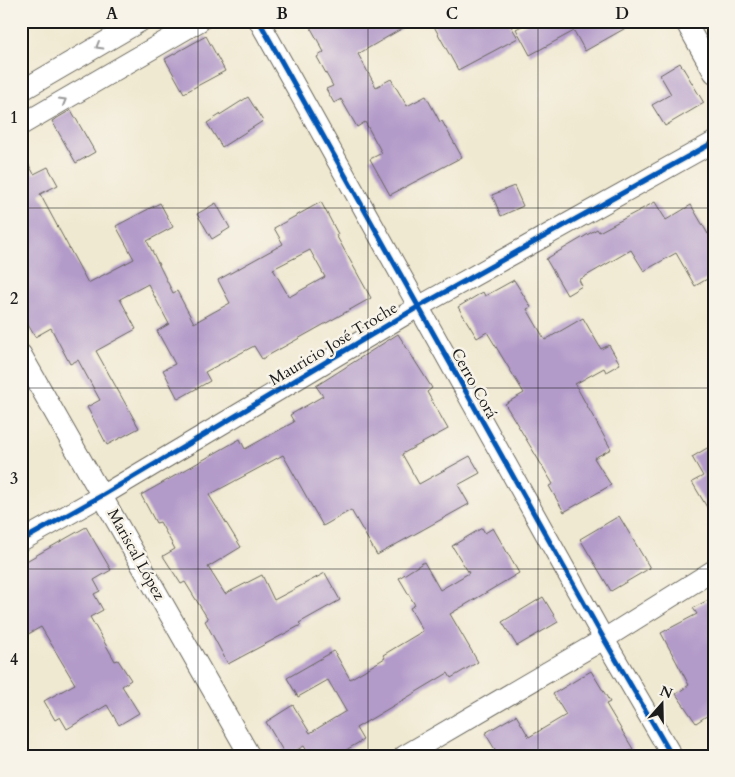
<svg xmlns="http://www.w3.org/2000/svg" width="735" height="777" viewBox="0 0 735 777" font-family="Cardo,serif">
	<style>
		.building { fill: #b29ac9; fill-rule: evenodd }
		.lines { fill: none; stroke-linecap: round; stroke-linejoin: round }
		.street-casing { stroke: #66645b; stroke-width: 22 }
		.street { stroke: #fff; stroke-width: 20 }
		.cycleway-casing { stroke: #f7f3e8; stroke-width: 8 }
		.cycleway { stroke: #0057b8; stroke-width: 5 }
		.oneway { stroke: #999 }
		.grid { fill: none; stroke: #1c1c1c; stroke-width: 1; stroke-opacity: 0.55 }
		.labels { text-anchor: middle; stroke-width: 5; stroke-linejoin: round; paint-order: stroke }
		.street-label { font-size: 16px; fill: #1c1c1c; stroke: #f7f3e8 }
		.neatline { fill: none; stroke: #1c1c1c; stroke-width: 2 }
		.grid-label { font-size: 16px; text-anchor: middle; font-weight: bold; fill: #1c1c1c }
	</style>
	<rect width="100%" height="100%" fill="#f7f3e8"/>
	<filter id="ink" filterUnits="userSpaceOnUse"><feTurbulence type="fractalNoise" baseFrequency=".02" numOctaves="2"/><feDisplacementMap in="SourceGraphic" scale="10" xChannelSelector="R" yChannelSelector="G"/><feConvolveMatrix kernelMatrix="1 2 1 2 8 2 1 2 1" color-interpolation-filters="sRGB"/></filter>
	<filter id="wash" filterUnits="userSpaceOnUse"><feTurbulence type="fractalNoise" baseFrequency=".0096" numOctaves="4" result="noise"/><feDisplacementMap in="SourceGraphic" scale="20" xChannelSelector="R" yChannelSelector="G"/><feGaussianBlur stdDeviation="1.12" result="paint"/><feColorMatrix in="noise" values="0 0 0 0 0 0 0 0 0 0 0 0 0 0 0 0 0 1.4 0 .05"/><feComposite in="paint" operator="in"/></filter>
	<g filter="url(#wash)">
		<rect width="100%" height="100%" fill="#f0e9d1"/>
		<g id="blocks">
			<g class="building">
				<path d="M307,21H415L358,54L376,87L391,79L407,106L426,96L440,122L442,121L462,157L390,195L370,159L382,153L365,122L357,127L341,99L334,103L326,89L333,86L317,57L324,52Z"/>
				<path d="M431,21H508L518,38L458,70Z"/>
				<path d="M531,21H638L585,51L574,31L530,55L516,29Z"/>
				<path d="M206,36L225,71L184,93L165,59Z"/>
				<path d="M680,63L704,103L665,126L652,105L671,94L660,75Z"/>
				<path d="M248,97L263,121L222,147L207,123Z"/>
				<path d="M71,110L95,152L76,163L52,121Z"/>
				<path d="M21,151L34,174L48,167L58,185L40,194L88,283L134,259L116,226L160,203L173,227L147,241L173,293L177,291L194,323L230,303L218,280L283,244L274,228L321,202L338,234L336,235L371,298L262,359L254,346L205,372L210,381L178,399L163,370L175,364L157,331L169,324L148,284L120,299L136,329L96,351L139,428L107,445L87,407L100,400L78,360L70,364L51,328L35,337L21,312ZM310,250L325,277L289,297L273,269Z"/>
				<path d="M514,186L523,206L501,216L492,195Z"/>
				<path d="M655,202L666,220L691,205L708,234L714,231V275L695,286L676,253L644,271L631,250L579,280L582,286L567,295L546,259L597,229L599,232Z"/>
				<path d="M216,203L230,228L212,239L197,214Z"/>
				<path d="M514,280L531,307L527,309L545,340L583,318L601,349L609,345L620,364L606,372L604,368L575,384L611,449L594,458L611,485L564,512L549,486L553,484L505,404L524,393L487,332L477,338L458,307L483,292L485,296Z"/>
				<path d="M398,334L432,388L427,392L448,429L402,454L419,484L470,456L480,473L458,485L469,504L377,555L351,510L323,526L283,455L209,495L241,547L208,567L225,594L262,575L274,600L325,573L340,600L299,623L301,625L228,664L205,621L208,619L185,582L181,584L163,556L175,549L160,522L156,523L141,495L240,439L245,449L294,422L290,415L323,396L316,386Z"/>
				<path d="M714,444V519L692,482L703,476L692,457Z"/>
				<path d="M619,516L650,568L611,591L580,539Z"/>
				<path d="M86,527L111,570L94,580L100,591L94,594L103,610L90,617L115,661L118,660L131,680L122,686L139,713L119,725L107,705L67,729L60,717L55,720L44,701L75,684L41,627L21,638V564Z"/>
				<path d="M482,528L485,533L493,528L519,573L450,614L478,662L451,678L448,673L356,728L363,740L336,756H310L304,746L286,756L266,722L293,705L310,733L346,711L328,680L298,697L287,678L334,651L350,679L385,658L383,655L423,631L410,608L415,605L399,578L424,562L440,590L469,573L452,546Z"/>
				<path d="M543,597L558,622L517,646L502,622Z"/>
				<path d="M714,597V711L696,723L676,694L689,685L661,633L697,614L693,608Z"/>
				<path d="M591,671L610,702L606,704L633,749L621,756H499L485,733L516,715L529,737L566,715L553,694Z"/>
			</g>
		</g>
	</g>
	<g filter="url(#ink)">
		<use href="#blocks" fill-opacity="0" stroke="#66645b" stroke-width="1"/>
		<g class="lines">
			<g class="street-casing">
				<g id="street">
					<path d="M259,21L604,639L672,756"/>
					<path d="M685,21L714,73"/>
					<path d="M21,91L141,21"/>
					<path d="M21,125L200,21"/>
					<path d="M21,354L250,756"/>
					<path d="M21,541L103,495L418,307L714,142"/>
					<path d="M404,756L604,639L714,570"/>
				</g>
			</g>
			<use href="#street" class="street"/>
			<g class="cycleway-casing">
				<g id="cycleway">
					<path d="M259,21L604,639L672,756"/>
					<path d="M21,541L103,495L418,307L714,142"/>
				</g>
			</g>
			<use href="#cycleway" class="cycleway"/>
		</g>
		<defs><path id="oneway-chevron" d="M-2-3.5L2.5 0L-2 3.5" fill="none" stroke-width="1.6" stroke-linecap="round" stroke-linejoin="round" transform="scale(1.25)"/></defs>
		<g class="oneway">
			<use href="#oneway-chevron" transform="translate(99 46) rotate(150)"/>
			<use href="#oneway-chevron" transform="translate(63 101) rotate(-30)"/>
		</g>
	</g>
	<path class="grid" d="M198,21V756M368,21V756M538,21V756M21,208H714M21,388H714M21,569H714"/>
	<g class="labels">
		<g class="street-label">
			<text transform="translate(333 343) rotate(-31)" y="6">Mauricio José Troche</text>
			<text transform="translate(475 383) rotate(61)" y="6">Cerro Corá</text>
			<text transform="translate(137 554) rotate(61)" y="6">Mariscal López</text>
		</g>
	</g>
	<rect width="735" height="777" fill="none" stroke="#f7f3e8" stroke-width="55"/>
	<g transform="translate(662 704) rotate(20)" stroke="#f7f3e8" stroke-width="4" paint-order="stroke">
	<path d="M0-4L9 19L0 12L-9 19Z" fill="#1c1c1c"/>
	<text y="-8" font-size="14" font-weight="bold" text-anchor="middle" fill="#1c1c1c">N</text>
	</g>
	<rect x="28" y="28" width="680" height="722" class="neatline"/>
	<g class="grid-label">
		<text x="112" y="19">A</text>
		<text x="282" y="19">B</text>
		<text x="452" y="19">C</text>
		<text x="622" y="19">D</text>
		<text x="14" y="123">1</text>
		<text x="14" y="304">2</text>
		<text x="14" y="484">3</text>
		<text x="14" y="665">4</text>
	</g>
</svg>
